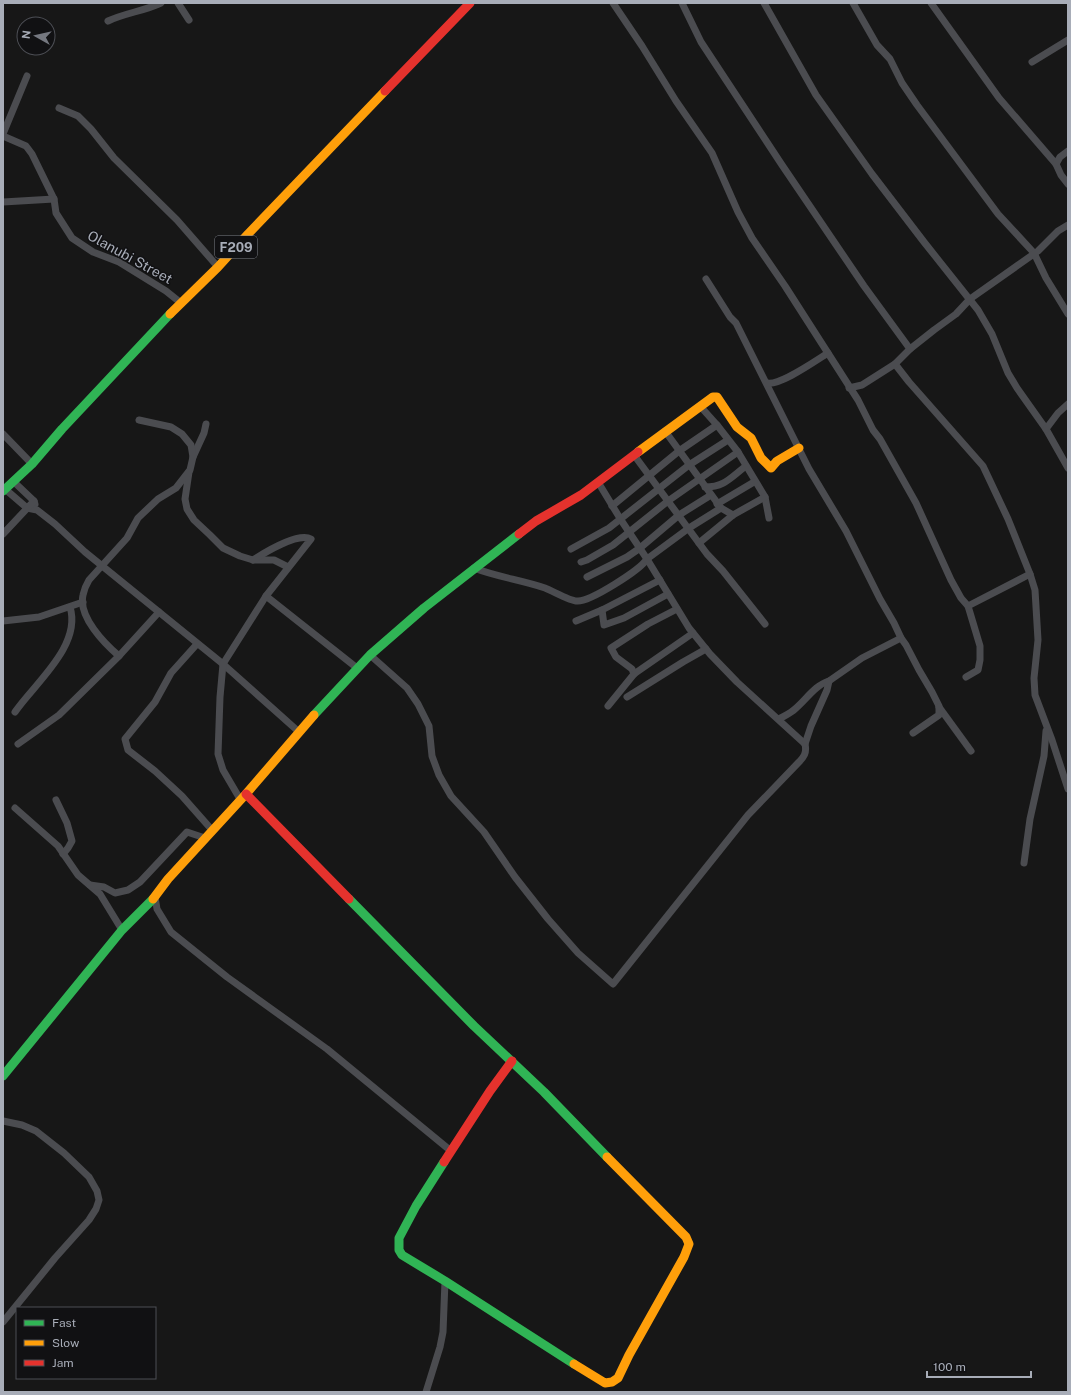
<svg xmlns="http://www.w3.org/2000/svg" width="1071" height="1395" viewBox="0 0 1071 1395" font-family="'Public Sans',sans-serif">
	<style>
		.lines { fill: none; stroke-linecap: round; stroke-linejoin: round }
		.street { stroke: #4b4c50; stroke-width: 7 }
		.fast { stroke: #30b455; stroke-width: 9 }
		.slow { stroke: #ff9f0a; stroke-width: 9 }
		.jam { stroke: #e5322d; stroke-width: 9 }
		.labels { text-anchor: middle; stroke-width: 3; stroke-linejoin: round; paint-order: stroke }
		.shield { fill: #111113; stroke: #7b7e86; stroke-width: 1 }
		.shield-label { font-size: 13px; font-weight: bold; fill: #a8adb8 }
		.street-label { font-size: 14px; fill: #a8adb8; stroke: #111113 }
	</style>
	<rect width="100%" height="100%" fill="#171717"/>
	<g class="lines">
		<g class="street">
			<path d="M178,3L189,20"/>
			<path d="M613,3L642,46L676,101L712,153L738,212L752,238L785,286L858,400L873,430L880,439L916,503L951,580L961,598L968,606L980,646V660L978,670L966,677"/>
			<path d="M682,3L701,42L782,165L864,286L910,349"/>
			<path d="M764,3L816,95L872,174L924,242L978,310L992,334L1008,373L1017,388L1046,429L1068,468"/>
			<path d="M853,3L877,45L890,59L902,83L917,105L998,214L1034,253L1046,278L1068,314"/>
			<path d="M931,3L999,98L1056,164"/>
			<path d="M108,21C125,13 144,11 161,3"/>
			<path d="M1032,62L1068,40"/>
			<path d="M59,108L78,116L91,129L114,158L177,220L218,267"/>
			<path d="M3,134L27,76"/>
			<path d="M3,136L26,146L32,154L54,199L56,213L72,238L93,252L119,262L166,291L181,303"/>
			<path d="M1068,151L1060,157L1056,164L1061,175L1068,184"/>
			<path d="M3,202L54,199"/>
			<path d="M706,279L730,317L736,323L809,469L846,531L880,599L894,623L901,638L906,645L919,670L932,692L939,706V715L913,733"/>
			<path d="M895,364L909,382L983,466L1008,519L1030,574L1035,590L1038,640L1034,678L1035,695L1052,740L1068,789"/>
			<path d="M767,383C780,386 815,361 828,353"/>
			<path d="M849,388L862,385L895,364L910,349L934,330L956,314L970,299L1038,251L1058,231L1068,225"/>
			<path d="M700,406L717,425L738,452L765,497L769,518"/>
			<path d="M1046,429L1058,413L1068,404"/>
			<path d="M665,431L721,508L733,515"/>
			<path d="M3,434L32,464"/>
			<path d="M634,455L707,554L723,571L765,624"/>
			<path d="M193,457L204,433L206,424"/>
			<path d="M189,472L185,499L187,509L194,520L210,535L223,548L240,556L253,560H274L288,567"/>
			<path d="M13,481L34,501L35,504"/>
			<path d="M705,487C725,487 731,477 746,466"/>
			<path d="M5,489L27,508L37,510L55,524L85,552L223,664L299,732"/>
			<path d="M717,504L754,482"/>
			<path d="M612,506L679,451L717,425"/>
			<path d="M3,534L34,501"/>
			<path d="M699,543L733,515L765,497"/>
			<path d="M571,549L609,528L689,465L728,440"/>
			<path d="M581,562L587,560L613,545L668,501L738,452"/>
			<path d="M474,568C497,577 522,580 545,588C553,591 570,601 577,601C590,602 640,570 647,559L689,528L721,508"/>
			<path d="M587,577L627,557L640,548L679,515L711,495"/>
			<path d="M266,596L357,668"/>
			<path d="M968,606L1030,574"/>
			<path d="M602,610L604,625L624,618L668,594"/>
			<path d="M3,621L39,617L83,602"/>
			<path d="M576,621L602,610L660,580"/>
			<path d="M197,644L171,673L155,702L125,739L128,750L155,771L182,796L212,830"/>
			<path d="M370,655L407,688L418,704L429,726L432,756L439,775L451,796L484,832L515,877L548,919L578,953L613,984L748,815L798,763C804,757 807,753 805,744L737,682L710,654L689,628L647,559L621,520L598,482"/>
			<path d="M119,656C105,644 78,617 83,595C84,590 86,585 89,580L127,538L138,518L158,499L176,488L190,470L193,457L191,445L182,434L171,427L139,420"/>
			<path d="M634,674L632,669L616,657L611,648L648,624L677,609"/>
			<path d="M627,697L683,662L706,649"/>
			<path d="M608,706L634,674L693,633"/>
			<path d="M939,707L971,751"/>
			<path d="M15,712C34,684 82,646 70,607"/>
			<path d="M779,719C784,716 791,713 795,709C806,700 815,685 829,681L862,658L901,638"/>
			<path d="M18,744L59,715L119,656L159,612"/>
			<path d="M805,744L811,726L827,690L829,681"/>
			<path d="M240,799L223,770L218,754L220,697L223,664L266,596L311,539C298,532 264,553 253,560"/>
			<path d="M56,800L67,823L72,841L68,848L63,854"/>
			<path d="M15,808L58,846L78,875L100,894L122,930"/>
			<path d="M1024,863L1030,819L1044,756L1046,731"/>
			<path d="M90,885L104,887L115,893L128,890L140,882L187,832L205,838"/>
			<path d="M155,897L157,909L171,932L227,977L327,1049L451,1151"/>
			<path d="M3,1121L22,1125L36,1131L64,1153L89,1177L97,1191L99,1200L96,1209L89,1220L55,1258L3,1322"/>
			<path d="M426,1392L440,1347L443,1332L445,1281"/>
		</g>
		<g class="fast">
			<path d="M3,491L32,464L62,429L170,314"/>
			<path d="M314,715L370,655L424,608L519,534"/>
			<path d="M349,899L474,1026L544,1092L607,1157"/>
			<path d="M3,1076L122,930L153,899"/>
			<path d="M444,1162L416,1206L399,1238V1250L402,1255L445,1281L574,1364"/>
		</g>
		<g class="slow">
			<path d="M170,314L218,267L248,234L385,91"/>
			<path d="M638,452L713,397H717L737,427L751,438L761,458L771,468L777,461L799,448"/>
			<path d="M153,899L168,879L246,794L314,715"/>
			<path d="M574,1364L605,1383L612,1382L618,1378L629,1355L684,1257L689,1244L686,1237L607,1157"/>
		</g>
		<g class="jam">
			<path d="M385,91L470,3"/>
			<path d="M519,534L536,521L581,495L638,452"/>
			<path d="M246,794L349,899"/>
			<path d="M444,1162L490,1091L512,1061"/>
		</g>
	</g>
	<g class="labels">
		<rect class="shield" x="215" y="236" width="42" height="22" rx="3"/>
		<g class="shield-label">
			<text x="236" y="252">F209</text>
		</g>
		<g class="street-label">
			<text transform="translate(130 257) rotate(29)" y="5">Olanubi Street</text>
		</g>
	</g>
	<rect width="1071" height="1395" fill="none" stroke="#a8adb8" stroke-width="8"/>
	<rect x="16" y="1307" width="140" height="72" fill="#111113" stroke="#4d4f55"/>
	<rect x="24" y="1320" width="20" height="6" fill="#30b455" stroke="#4d4f55"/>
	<text x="52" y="1327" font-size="12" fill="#a8adb8">Fast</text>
	<rect x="24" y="1340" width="20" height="6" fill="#ff9f0a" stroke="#4d4f55"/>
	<text x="52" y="1347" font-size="12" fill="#a8adb8">Slow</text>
	<rect x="24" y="1360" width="20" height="6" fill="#e5322d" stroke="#4d4f55"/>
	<text x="52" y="1367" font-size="12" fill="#a8adb8">Jam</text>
	<g transform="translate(36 36) rotate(278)"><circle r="19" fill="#111113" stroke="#4d4f55"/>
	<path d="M0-3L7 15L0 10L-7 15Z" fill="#757880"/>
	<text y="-6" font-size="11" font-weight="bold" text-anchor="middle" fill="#a8adb8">N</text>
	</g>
	<path d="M927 1371v6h104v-6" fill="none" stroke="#a8adb8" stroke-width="2"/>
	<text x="933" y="1371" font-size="12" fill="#a8adb8" stroke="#111113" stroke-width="3" paint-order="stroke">100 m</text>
</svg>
